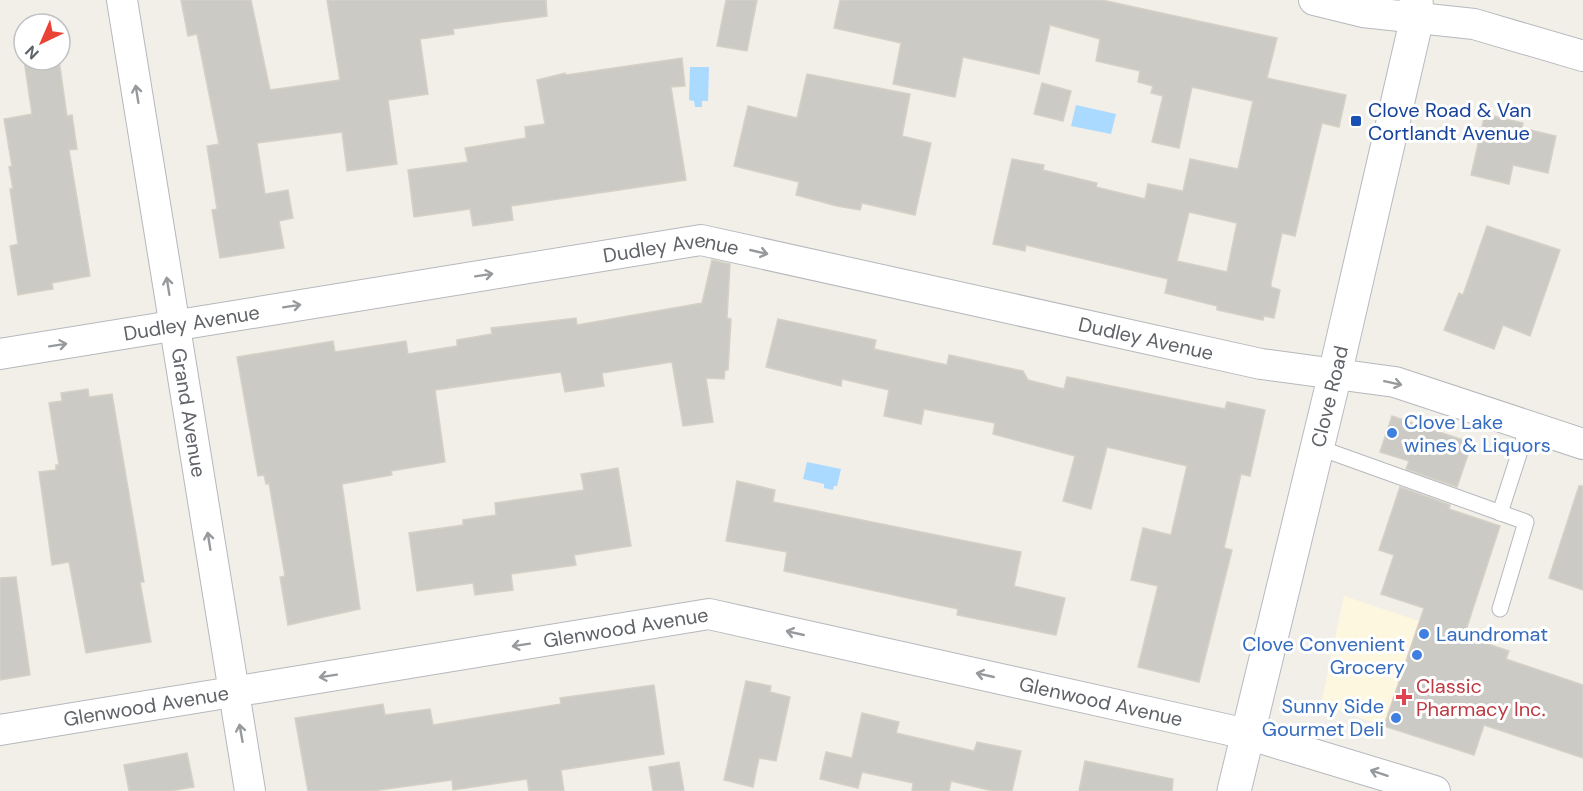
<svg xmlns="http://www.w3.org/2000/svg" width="1583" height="791" viewBox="0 0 1583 791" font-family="'DM Sans',sans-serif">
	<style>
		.commercial { fill: #fef7e0 }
		.water { fill: #aadaff }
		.building { fill: #cccac5; stroke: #d6d1c6; stroke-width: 1.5; fill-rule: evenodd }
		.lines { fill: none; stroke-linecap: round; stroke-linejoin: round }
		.lane-casing { stroke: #b5b8bc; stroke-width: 17 }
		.street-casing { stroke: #b5b8bc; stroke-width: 32 }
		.secondary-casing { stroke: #b6babf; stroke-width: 35 }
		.lane { stroke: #fff; stroke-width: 15 }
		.street { stroke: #fff; stroke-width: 30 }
		.secondary { stroke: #fff; stroke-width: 33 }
		.oneway { stroke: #979a9d }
		.transit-dot { fill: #1a4fb4; stroke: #fff; stroke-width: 2 }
		.shop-dot { fill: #3f7fe0; stroke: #fff; stroke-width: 2 }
		.health-dot { fill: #e0444e; stroke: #fff; stroke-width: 2 }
		.labels { text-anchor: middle; stroke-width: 6; stroke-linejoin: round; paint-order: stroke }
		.transit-label { font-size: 20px; fill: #164399; stroke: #fff; text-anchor: start }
		.street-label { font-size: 20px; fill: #5f6368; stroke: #fff }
		.shop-label { font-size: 20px; fill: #366cbe; stroke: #fff; text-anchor: start }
		.health-label { font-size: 20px; fill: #be3a42; stroke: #fff; text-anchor: start }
	</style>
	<rect width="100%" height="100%" fill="#f1efe8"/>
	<path class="commercial" d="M1344,596L1509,651L1474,755L1321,705Z"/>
	<g class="water">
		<path d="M690,67H709L708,101H702V107H695L694,101L689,100Z"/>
		<path d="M1076,105L1116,114L1111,134L1071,126Z"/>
		<path d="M807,462L841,469L837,486H834L833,490L824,488V484L803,479Z"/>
	</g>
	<g class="building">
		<path d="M181,0H251L270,90L340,80L327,0H546L547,16L453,29L454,34L420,39L428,94L388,100L397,164L347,171L342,132L257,143L265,194L288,190L293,218L279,221L284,248L220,258L212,210L217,209L207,146L219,144L197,34L188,36Z"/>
		<path d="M726,0H757L747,51L717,46Z"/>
		<path d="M840,0H1102L1277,38L1267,78L1346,95L1339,127L1322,123L1295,236L1282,233L1271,283V287L1280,290L1274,318L1264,316L1263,320L1217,310V306L1165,293L1168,279L1026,245L1025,251L993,244L1012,159L1044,165L1043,170L1097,183L1096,187L1145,199L1148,184L1183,191L1190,159L1238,169L1253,101L1192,87L1179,148L1152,142L1163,96L1151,93L1153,86L1138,82L1140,71L1096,61L1100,39L1050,25L1039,74L963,57L955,97L893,84L901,43L834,28ZM1189,212L1237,223L1227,272L1177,261Z"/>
		<path d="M682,58L685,86L671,87L686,180L511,206L513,220L473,226L470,209L414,217L408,170L468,162L465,148L526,138L525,127L545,124L537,80L565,73L566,75Z"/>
		<path d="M24,60H59L67,116L72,115L77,149L69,150L90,276L52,283L53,289L18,295L10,246L18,244L10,189H13L9,167L12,166L4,119L32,114Z"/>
		<path d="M807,74L910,94L902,136L931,143L915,215L862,203L860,210L837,206L796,195L799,182L734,166L748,106L797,118Z"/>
		<path d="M1042,83L1071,91L1063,121L1034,114Z"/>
		<path d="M1485,114L1523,123L1522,128L1556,136L1548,173L1513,165L1509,184L1471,175Z"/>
		<path d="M1487,226L1560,250L1530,336L1503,325L1494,349L1444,330L1459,293L1463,295Z"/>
		<path d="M712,260L730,264L727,318L731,319L728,370H725L724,379L706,378L713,422L683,426L672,362L602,373L604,386L565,392L561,372L435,390L445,462L391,471L392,475L342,484L360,609L288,625L280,577L285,576L269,483L266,484L264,475L258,476L237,357L333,341L335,352L406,341L408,354L457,346V340L492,334L491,328L576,318L577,325L702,303Z"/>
		<path d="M778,319L876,340L874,349L947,365L949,355L1023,371L1028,380L1064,389L1067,377L1225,409L1227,402L1265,410L1250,476L1241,474L1224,548L1232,550L1199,682L1138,667L1158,586L1131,580L1143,528L1171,535L1187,466L1107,447L1091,509L1063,501L1075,456L993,434L995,423L924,409L921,424L884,416L889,390L842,379L841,386L766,367Z"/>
		<path d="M88,389L89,397L112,394L144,582H140L151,642L86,653L69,562L52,565L39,472L56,470V465H59L49,403L62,401L61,393Z"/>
		<path d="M1392,416L1472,443L1457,487L1406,469L1409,461L1380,452Z"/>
		<path d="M618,468L631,546L574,555L576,565L511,574L513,590L475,595L473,583L417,591L409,533L463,525V520L496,515L495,503L584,490L581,474Z"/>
		<path d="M737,481L775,490L773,502L1021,552L1014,586L1065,598L1056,635L957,615L958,609L784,571L787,552L726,541Z"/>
		<path d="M1579,486H1583V590L1549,578Z"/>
		<path d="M1400,487L1450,505L1449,509L1500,526L1464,636L1509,651L1506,659L1583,685V758L1484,725L1474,755L1384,726L1424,608L1381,594L1394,555L1379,550Z"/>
		<path d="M16,577L30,675L0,680V578Z"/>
		<path d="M746,681L771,686L770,692L790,697L776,761L759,758L753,787L724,780Z"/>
		<path d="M654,685L664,754L561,770L564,791H529L527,779L453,790L452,780L372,791H308L295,718L383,704L385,715L430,709L433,725L561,704L560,698Z"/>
		<path d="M862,713L899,722L896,733L974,751L977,742L1021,751L1012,791H993L951,781L949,791H912L913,783L862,772L858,788L820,779L826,752L852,758Z"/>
		<path d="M187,753L194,787L170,791H129L124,765Z"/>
		<path d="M1085,761L1173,779L1172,791H1079Z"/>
		<path d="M679,762L684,791H653L649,767Z"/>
	</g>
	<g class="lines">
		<g class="lane-casing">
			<g id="lane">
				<path d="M1317,447L1526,522L1500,609"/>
				<path d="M1500,513L1528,426"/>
			</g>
		</g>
		<g class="street-casing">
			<g id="street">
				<path id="s1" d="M122,0L250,791"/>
				<path d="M1314,0L1363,12L1474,24L1583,56"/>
				<path id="s2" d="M0,354L701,240L1261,364L1395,382L1583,444"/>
				<path id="s3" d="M0,730L709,614L1247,734L1435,791"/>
			</g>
		</g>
		<g class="secondary-casing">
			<g id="secondary">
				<path id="s4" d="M1234,791L1335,374L1417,18L1416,0"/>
			</g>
		</g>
		<use href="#lane" class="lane"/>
		<use href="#street" class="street"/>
		<use href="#secondary" class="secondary"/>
	</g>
	<defs><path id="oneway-shaft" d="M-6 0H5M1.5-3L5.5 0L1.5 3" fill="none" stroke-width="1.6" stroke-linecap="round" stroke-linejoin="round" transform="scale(1.5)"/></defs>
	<g class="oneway">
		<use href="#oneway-shaft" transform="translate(137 94) rotate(-99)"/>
		<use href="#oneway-shaft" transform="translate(759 252) rotate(13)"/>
		<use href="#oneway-shaft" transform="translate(484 275) rotate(-9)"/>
		<use href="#oneway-shaft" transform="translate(168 286) rotate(-99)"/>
		<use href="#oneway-shaft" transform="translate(292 306) rotate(-9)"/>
		<use href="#oneway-shaft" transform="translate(58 345) rotate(-9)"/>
		<use href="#oneway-shaft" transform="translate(1393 383) rotate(12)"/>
		<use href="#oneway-shaft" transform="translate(209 541) rotate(-99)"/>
		<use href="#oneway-shaft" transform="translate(795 633) rotate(-167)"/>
		<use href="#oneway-shaft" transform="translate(521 645) rotate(171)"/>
		<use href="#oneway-shaft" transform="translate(985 675) rotate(-167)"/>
		<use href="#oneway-shaft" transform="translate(328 676) rotate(171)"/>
		<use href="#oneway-shaft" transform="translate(241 733) rotate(-100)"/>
		<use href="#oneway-shaft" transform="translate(1379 773) rotate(-162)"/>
	</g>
	<rect class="transit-dot" x="1350" y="115" width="12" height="12" rx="3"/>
	<g class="shop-dot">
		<circle cx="1392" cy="433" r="6"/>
		<circle cx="1424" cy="634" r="6"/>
		<circle cx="1417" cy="655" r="6"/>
		<circle cx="1396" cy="718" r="6"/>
	</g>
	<path class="health-dot" d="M1401 688h6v6h6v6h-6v6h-6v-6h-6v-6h6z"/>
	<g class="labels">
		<g class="transit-label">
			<text x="1368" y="117">Clove Road &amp; Van<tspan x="1368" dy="23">Cortlandt Avenue</tspan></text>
		</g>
		<g class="street-label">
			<text dy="7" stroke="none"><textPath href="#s2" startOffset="680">Dudley Avenue</textPath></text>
			<text dy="7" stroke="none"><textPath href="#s2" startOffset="194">Dudley Avenue</textPath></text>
			<text dy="7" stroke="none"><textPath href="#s2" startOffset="1166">Dudley Avenue</textPath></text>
			<text dy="7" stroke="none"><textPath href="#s4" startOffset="406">Clove Road</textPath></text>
			<text dy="7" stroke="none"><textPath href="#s1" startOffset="418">Grand Avenue</textPath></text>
			<text dy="7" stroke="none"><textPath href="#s3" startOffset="634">Glenwood Avenue</textPath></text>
			<text dy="7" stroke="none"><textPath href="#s3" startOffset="1120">Glenwood Avenue</textPath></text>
			<text dy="7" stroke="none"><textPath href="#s3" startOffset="148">Glenwood Avenue</textPath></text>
		</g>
		<g class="shop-label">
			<text x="1404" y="429">Clove Lake<tspan x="1404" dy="23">wines &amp; Liquors</tspan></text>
			<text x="1436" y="641">Laundromat</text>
			<text x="1405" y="651" text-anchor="end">Clove Convenient<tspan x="1405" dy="23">Grocery</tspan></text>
			<text x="1384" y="713" text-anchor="end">Sunny Side<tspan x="1384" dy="23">Gourmet Deli</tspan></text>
		</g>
		<g class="health-label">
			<text x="1416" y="693">Classic<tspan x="1416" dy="23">Pharmacy Inc.</tspan></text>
		</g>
	</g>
	<g transform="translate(42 42) rotate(224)"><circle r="28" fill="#ffffff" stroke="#bfc1c3" stroke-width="1.5"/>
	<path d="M0-4.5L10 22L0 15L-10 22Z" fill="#ea4335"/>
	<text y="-9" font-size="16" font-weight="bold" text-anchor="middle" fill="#5f6368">N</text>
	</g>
</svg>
